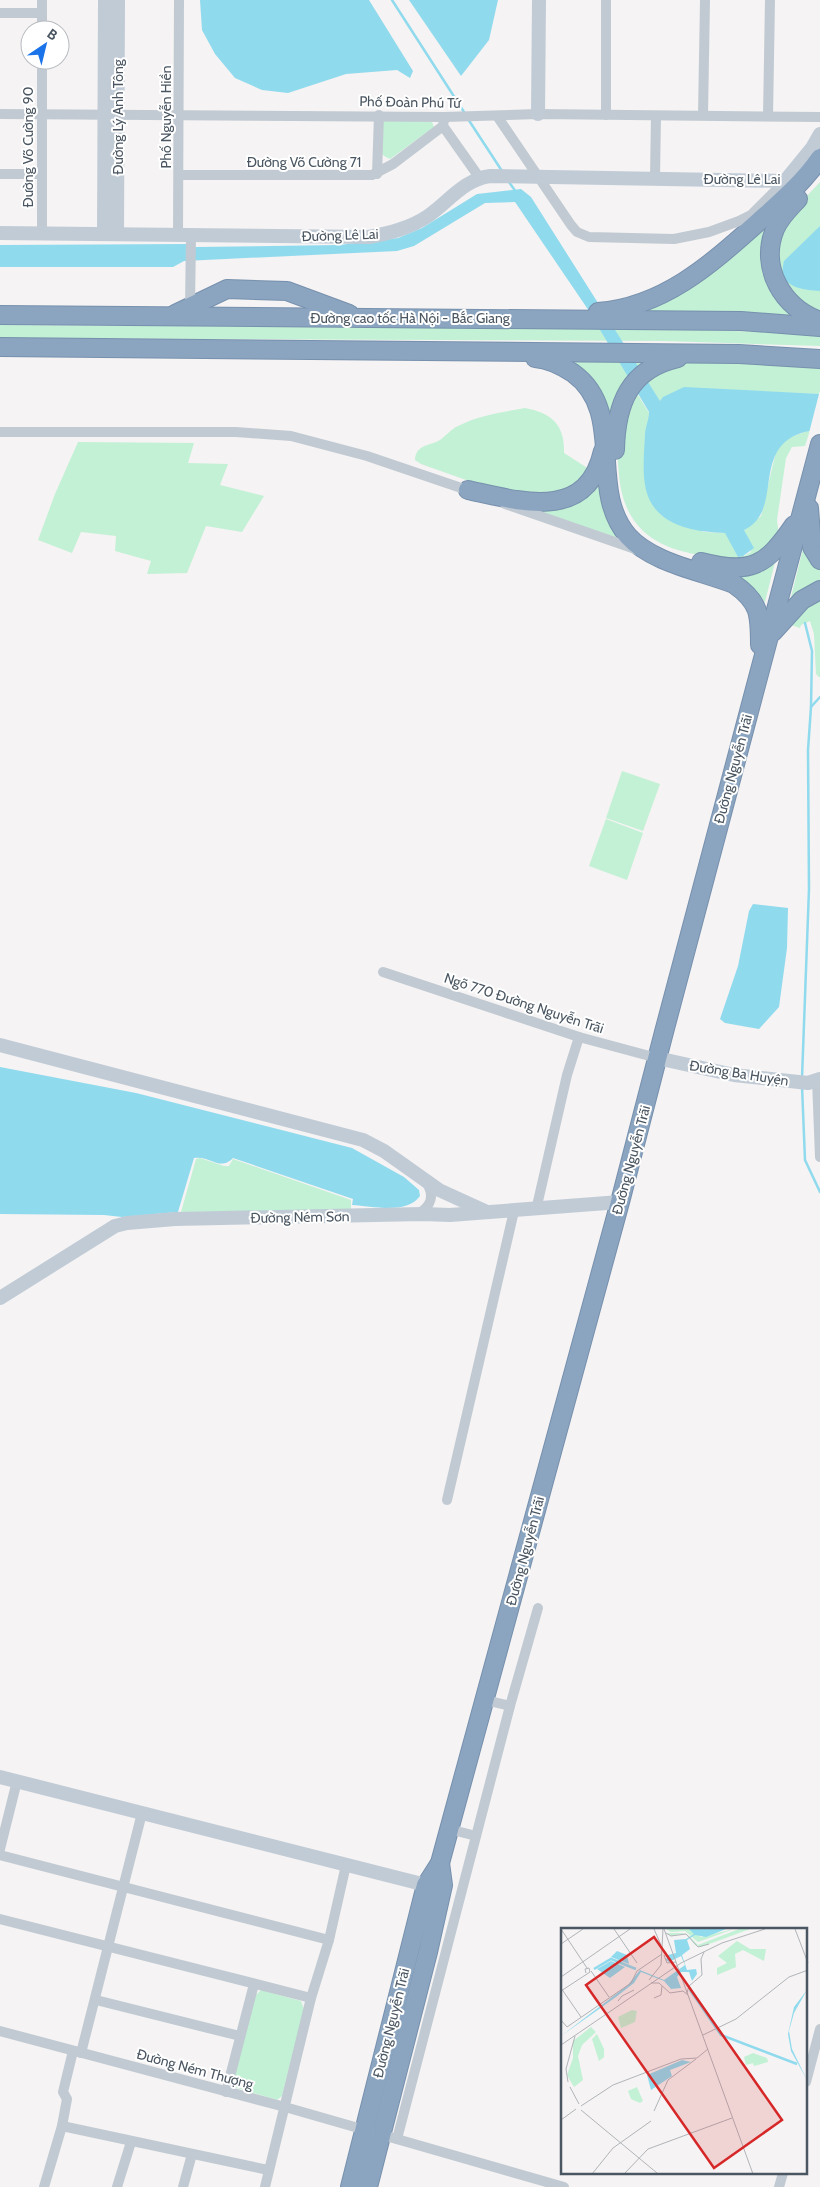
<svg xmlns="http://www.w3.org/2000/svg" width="820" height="2187" viewBox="0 0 820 2187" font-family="Cabin,sans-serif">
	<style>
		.green { fill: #c3f1d5 }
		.water { fill: #90daee }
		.pier { fill: #f5f3f3 }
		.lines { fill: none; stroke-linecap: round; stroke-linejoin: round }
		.stream { stroke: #90daee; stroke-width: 2.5 }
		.highway-casing { stroke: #7690ad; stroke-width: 20 }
		.street { stroke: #c1cad2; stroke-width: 10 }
		.secondary { stroke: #c1cbd6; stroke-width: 14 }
		.highway { stroke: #8ba5c1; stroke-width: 18 }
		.labels { text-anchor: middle; stroke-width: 4; stroke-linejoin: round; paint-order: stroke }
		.street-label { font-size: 14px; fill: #4a5661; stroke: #fff }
		.inset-river { fill: none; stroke: #90daee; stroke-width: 2.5 }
		.inset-road { fill: none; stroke: #b1b4b9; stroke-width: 1 }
		.view { fill: #d62828; fill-opacity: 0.15; stroke: #d62828; stroke-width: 2.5 }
		.inset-edge { fill: none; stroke: #4a5661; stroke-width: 2.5 }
	</style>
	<rect width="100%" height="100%" fill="#f5f3f3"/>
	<g class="green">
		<path d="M387,120L432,122L434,127L390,159L384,156L381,152L383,122Z"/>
		<path d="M820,182V317L785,294L773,245L806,197Z"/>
		<path d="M788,202L768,240L799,318L637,311Z"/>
		<path d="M0,325L672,329L820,334V346L664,341L0,338Z"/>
		<path d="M556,354L669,355L610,426Z"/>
		<path d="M684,361L820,363V391L819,394L771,393L660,402L645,378Z"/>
		<path d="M635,390L649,413L645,483L650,499L661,515L704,532L725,533L744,556L751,552L744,530L761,516L776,451L786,439L810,430L805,446L792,447L786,458L777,520L779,536L751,560C689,556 626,552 619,475C618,462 616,447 619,433C622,419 630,404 635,390Z"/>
		<path d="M525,408C551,413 565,424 564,453L589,469L582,479L551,497L497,491L421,464L415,460C416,444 430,446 440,440C446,436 451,429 458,426C479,415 503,412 525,408Z"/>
		<path d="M78,442L194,443L188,463L228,464L220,485L264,496L242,532L206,526L187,573L147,574L151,561L115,551L116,536L81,532L72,553L38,540L55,494Z"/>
		<path d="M598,473L621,539L531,509Z"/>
		<path d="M804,545L820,568V587L788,609Z"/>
		<path d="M776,558L765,602L747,582L736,576Z"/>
		<path d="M820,596V677H819L816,674L814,634L810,621L801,625L800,628L788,624Z"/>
		<path d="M622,771L660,784L643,831L606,818Z"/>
		<path d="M606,819L643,833L627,880L589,866Z"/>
		<path d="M200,1158L224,1166H229L233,1159L351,1200V1211L181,1212L196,1159Z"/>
		<path d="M261,1990L301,2001L304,2009L282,2096L277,2100L234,2087L231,2082L254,1997Z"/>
	</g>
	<g class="water">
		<path d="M200,0H369L413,71L410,78L397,70L346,74L288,93L262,90L235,78L215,54L202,30Z"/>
		<path d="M409,0H498L489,40L461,76Z"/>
		<path d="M521,189L531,197L660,401L663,397L684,387L820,394L814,430C745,441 788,509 744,530L754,548L743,556L738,557L725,533C694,532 655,526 646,490C642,473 644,453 645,435C645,427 649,420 649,412L587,308L515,202L485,203L414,246L397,251L184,261L173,267H0V245L187,244L196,247L339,245L398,238L422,228L477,194Z"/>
		<path d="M820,226V291C801,290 777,287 784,261Z"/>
		<path d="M753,904L788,908L787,948L779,1007L759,1029L725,1023L720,1019L738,966L749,911Z"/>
		<path d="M0,1067L136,1093L352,1148L404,1177L419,1190L420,1196C406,1215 373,1206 352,1205L353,1199L233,1158C219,1172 211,1155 194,1158L178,1212L122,1217L104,1215L0,1214Z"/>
	</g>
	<path class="pier" d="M820,392V434L809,433L819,394Z"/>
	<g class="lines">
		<g class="stream">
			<path d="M392,0L464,112"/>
			<path d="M468,119L502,171"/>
			<path d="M509,182L516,192"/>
			<path d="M811,707L820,697"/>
			<path d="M802,1078L809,889L808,750L811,707L812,651L805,623"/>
			<path d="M802,1086L805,1160L820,1192"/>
		</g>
		<g class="highway-casing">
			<g id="highway">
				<path d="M798,199C790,208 780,217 775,229C759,268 783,308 820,321"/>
				<path d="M598,312C663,307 710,265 756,224C779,203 802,184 820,158"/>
				<path d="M175,314L227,289L287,291L349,314"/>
				<path d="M0,315L741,321L820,327"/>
				<path d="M0,347L739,354L820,359"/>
				<path d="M535,358C549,359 561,365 573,373C627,412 587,489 628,536C652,563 701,571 734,584C760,602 760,615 760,645"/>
				<path d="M615,450C616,404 629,369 678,358"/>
				<path d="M468,490C519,501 587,523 603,451"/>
				<path d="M809,508L812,547L820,560"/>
				<path d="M701,562C751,575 766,566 794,525"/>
				<path d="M773,632L802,600L820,590"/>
				<path d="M350,2187L426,1885L440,1863L620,1202L664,1032L820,444"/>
				<path d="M368,2187L428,1952L443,1885L440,1863"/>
			</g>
		</g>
		<g class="street">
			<path d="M0,13H42"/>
			<path d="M42,30V0"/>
			<path d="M0,114L444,117L538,114L820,117"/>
			<path d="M606,115V0"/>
			<path d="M703,115L705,0"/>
			<path d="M497,116L571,225L577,232L589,237L674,239L709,232L739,221L751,215L785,181"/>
			<path d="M768,116L770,0"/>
			<path d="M444,120L443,126L479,177"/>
			<path d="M0,174H42"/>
			<path d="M377,174L379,115"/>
			<path d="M179,175H372L393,164L443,126"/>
			<path d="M655,178L656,116"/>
			<path d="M42,233V60"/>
			<path d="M178,234L179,0"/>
			<path d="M190,307L191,235"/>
			<path d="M0,432H236L291,436L367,456L473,492"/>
			<path d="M505,504L638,550"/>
			<path d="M383,972L579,1037L657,1058"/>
			<path d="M817,1080L820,1157"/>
			<path d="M536,1210L567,1075L579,1037"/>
			<path d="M418,1214C431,1206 435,1197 427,1183"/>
			<path d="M447,1500L514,1211"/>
			<path d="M510,1706L538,1608"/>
			<path d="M449,1829L476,1836"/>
			<path d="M0,1849L17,1781"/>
			<path d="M0,1855L329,1940"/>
			<path d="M0,1919L311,1998"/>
			<path d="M96,2000L240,2036"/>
			<path d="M0,2031L285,2107L564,2187"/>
			<path d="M81,2053L142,1813"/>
			<path d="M806,2082L820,2029"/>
			<path d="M226,2092L254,1984"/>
			<path d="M62,2126L268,2170"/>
			<path d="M397,2139L510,1706L485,1700"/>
			<path d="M44,2187L62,2126L67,2099L63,2092L73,2051"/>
			<path d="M117,2187L131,2142"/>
			<path d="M183,2187L192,2154"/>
			<path d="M265,2187L311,1998L329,1940L346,1865"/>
			<path d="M779,2187L783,2173"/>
		</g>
		<g class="secondary">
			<path d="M538,114L539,0"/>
			<path d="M0,233L369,237C390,233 410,228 428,216C448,202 465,179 490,176L785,181L812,148L820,134"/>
			<path d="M104,234L105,0"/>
			<path d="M117,234L118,0"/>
			<path d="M0,1045L363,1140L384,1151L439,1190L485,1211"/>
			<path d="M657,1058L734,1075L808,1083L820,1079"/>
			<path d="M0,1298L115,1226L127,1223L175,1219L423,1214L450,1215L620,1202"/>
			<path d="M0,1777L426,1885"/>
		</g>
		<use href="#highway" class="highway"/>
	</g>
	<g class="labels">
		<g class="street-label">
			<text transform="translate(410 102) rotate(1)" y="5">Phố Đoàn Phú Tứ</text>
			<text transform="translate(118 117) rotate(-90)" y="5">Đường Lý Anh Tông</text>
			<text transform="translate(166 117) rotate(-90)" y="5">Phố Nguyễn Hiền</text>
			<text transform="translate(28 147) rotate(-90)" y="5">Đường Võ Cường 90</text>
			<text x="304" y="167">Đường Võ Cường 71</text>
			<text x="742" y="184">Đường Lê Lai</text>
			<text transform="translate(340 235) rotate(-2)" y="5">Đường Lê Lai</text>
			<text x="410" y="323">Đường cao tốc Hà Nội - Bắc Giang</text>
			<text transform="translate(733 769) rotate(-75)" y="5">Đường Nguyễn Trãi</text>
			<text transform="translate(524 1003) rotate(18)" y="5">Ngõ 770 Đường Nguyễn Trãi</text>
			<text transform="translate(739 1073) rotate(9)" y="5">Đường Ba Huyện</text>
			<text transform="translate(631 1160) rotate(-75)" y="5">Đường Nguyễn Trãi</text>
			<text transform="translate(300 1217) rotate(-1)" y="5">Đường Ném Sơn</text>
			<text transform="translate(525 1551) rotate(-75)" y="5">Đường Nguyễn Trãi</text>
			<text transform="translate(391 2023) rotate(-76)" y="5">Đường Nguyễn Trãi</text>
			<text transform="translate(195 2069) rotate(15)" y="5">Đường Ném Thượng</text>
		</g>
	</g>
	<g transform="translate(561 1928)">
		<rect width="246" height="246" fill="#f5f3f3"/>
		<path d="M105,1H128L140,9L173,1L137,14L124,3L110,4ZM178,1H189L140,19L134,17L125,5L110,8L106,5H125L137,17ZM176,13L189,21H205L203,33L182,22L174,26L175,39L156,47V40L166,35L157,28ZM71,82L76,83L74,94L60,100L57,89ZM30,99L35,104L21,117L17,128L22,152L13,159L6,147L12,130V113ZM36,106L43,121V129L38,133L31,111ZM192,125L206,130L207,134L193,138L192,135L185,137L183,129ZM76,159L82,173L79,175L70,171L67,163Z" fill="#c3f1d5"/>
		<path d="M128,1H165L145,9L134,7L126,12L129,21L121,27L126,42L135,41L136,46L131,53L128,44H120L116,49L120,60L110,61L103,53L80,44L73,55L55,69L0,108L67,57L79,42L103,52L124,37L120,28L108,34L105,32L107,27L115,25L113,12L125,11L133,6ZM56,23L66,27L68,36L50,29ZM50,33L64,39L49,50L36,41ZM246,62L233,85L228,103L231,121L246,152L230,123L227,106L233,79ZM121,132L130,134L109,142L111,148L90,162L86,147Z" fill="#90daee"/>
		<path class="inset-river" d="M33,41L50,31L75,41M129,62L160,107L236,136"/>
		<path class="inset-road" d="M0,1L26,40M53,1L76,35M93,1L100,17M103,1L192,246M234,1L247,35M105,5L110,8L125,6L137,19L148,16M0,16L22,1M103,27L106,35L115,34M30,43L48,69M0,49L69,1M88,52L100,37L102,1M90,55H98L109,65L122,63L127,67M0,60L20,89M0,63L29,44L28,40L24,41L25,45M126,65L128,58L141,47L140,31L143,24M93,70L100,67L101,58M57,73L61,68L73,62M0,92L6,99L70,55L76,43L101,26M142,107L175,91L228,49L247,42M0,117L120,35L161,15L204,1M7,154L5,141L14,108M9,159L18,176M20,178L52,157L120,131L136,130L147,121M20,182L96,245M93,183L107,152L135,131M0,192L15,181M31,246L52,220L90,193M63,246L87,221L171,190"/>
		<path class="view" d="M93,9L221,192L153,240L25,57Z"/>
		<rect width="246" height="246" class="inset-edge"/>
	</g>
	<g transform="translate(45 45) rotate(35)"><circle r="24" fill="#ffffff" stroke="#b7bbc0"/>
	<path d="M0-4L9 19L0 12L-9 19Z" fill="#1a73e8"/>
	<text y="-8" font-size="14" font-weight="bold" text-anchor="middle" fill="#4a5661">B</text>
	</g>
</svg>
